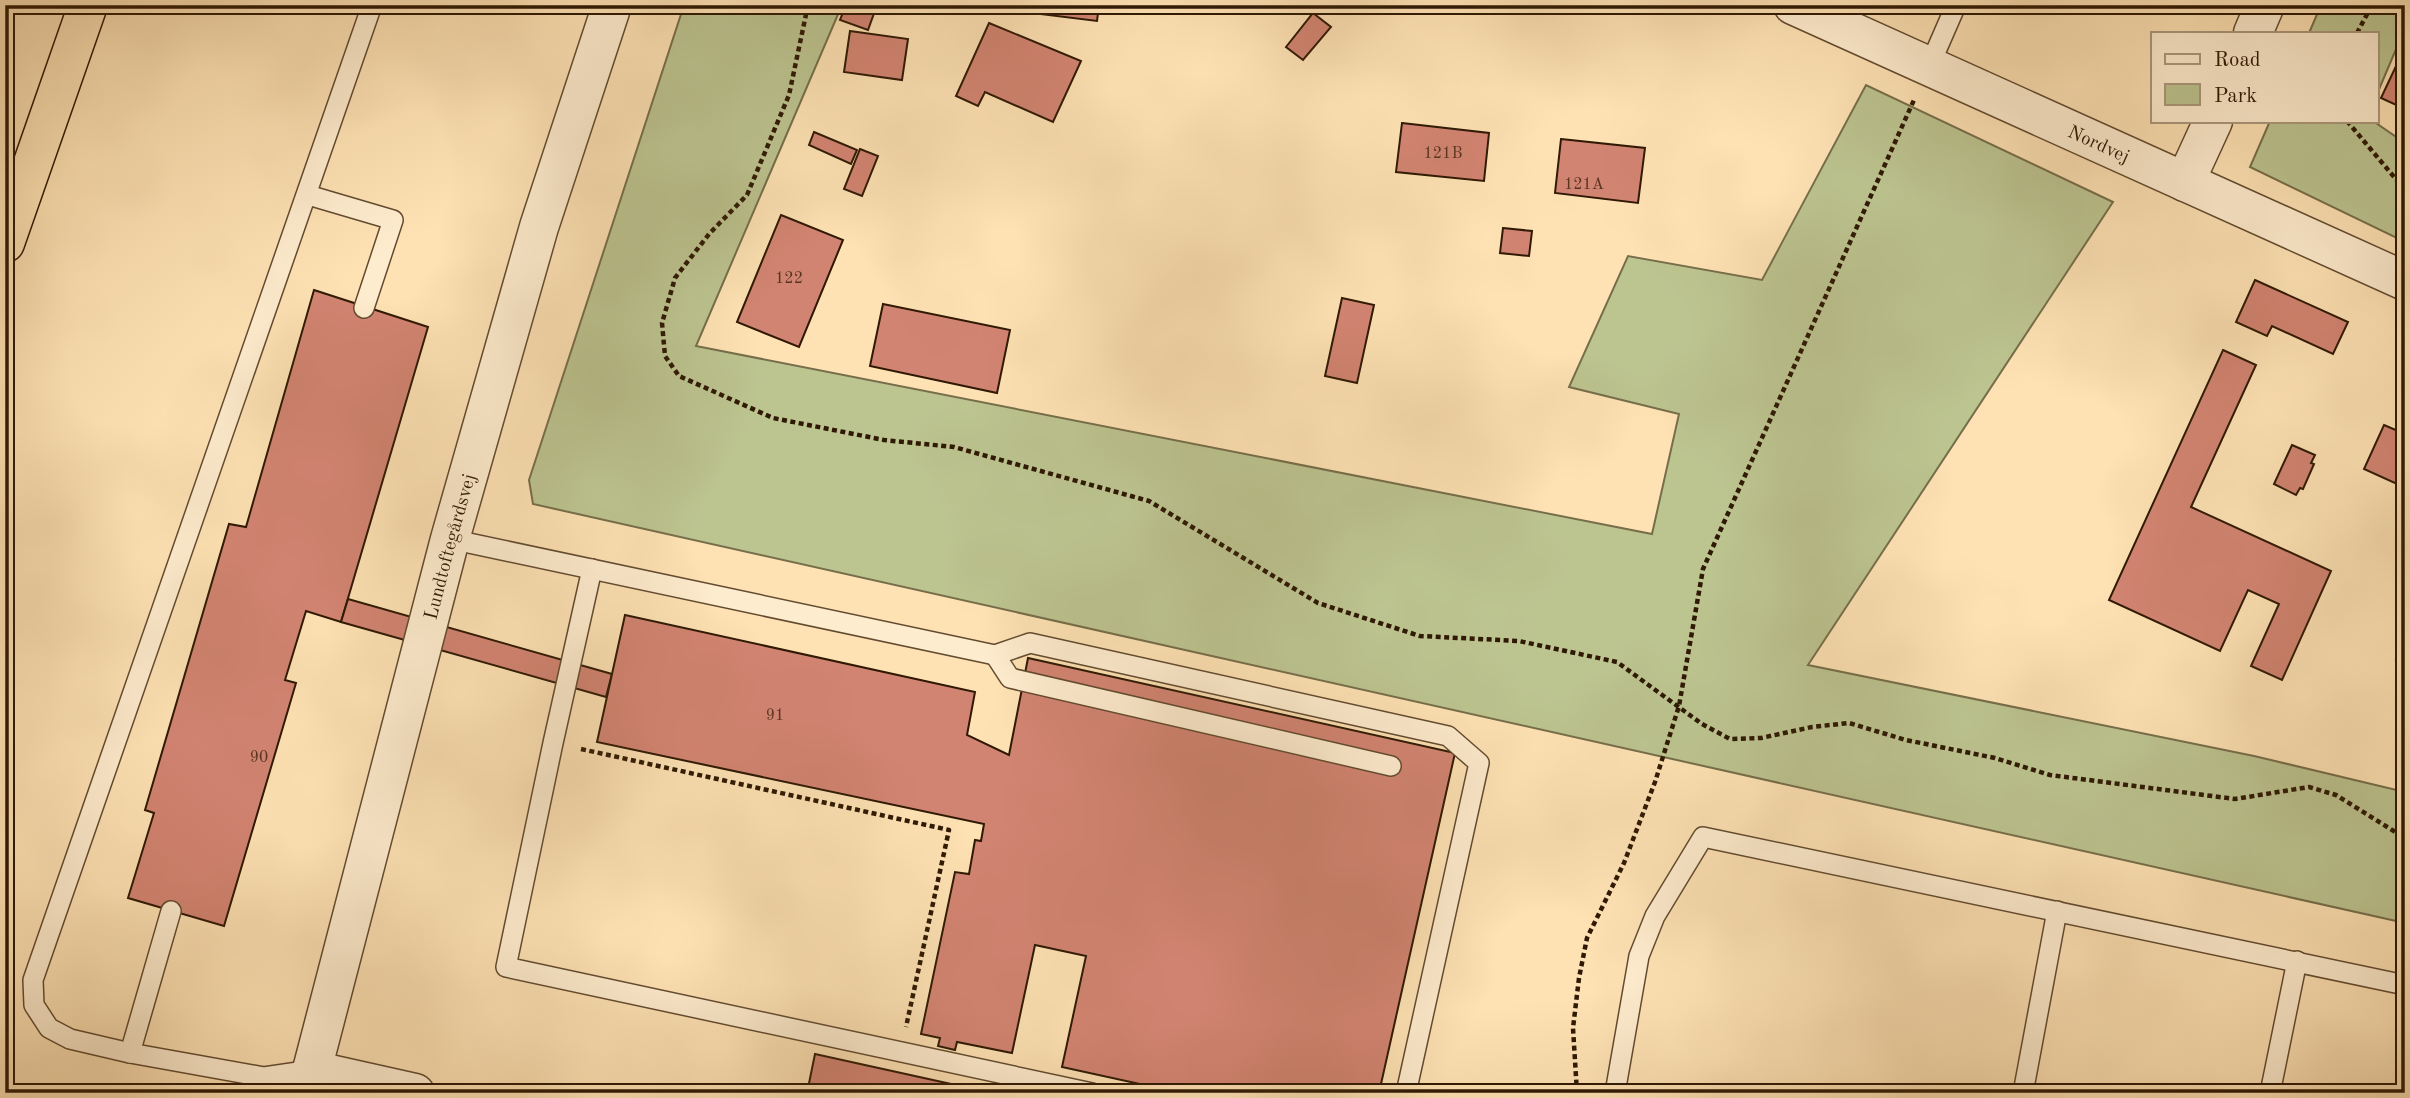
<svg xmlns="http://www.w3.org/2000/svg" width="2410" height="1098" viewBox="0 0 2410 1098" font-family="'Old Standard TT',serif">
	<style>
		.green { fill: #bcc490; stroke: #766e4a; stroke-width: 2 }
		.building { fill: #d28472; stroke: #2f1904; stroke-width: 2 }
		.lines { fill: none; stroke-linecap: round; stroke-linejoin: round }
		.service-casing { stroke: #634b30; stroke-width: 22 }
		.minor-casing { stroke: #634b30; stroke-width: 41 }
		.tertiary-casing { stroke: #634b30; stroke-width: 41 }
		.motorway-casing { stroke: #2f1904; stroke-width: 41 }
		.path { stroke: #2f1904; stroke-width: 4.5; stroke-dasharray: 5 3.5; stroke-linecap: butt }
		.service { stroke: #feecce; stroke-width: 19 }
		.minor { stroke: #feecce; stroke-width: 38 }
		.tertiary { stroke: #feecce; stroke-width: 38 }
		.motorway { stroke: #fee2b4; stroke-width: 38 }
		.labels { text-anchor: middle; stroke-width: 6; stroke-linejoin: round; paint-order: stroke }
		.number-label { font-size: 16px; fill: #583420 }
		.street-label { font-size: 19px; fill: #2f1904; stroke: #feecce }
	</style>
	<rect width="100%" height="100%" fill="#fee2b4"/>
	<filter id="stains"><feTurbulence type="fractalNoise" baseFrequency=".00286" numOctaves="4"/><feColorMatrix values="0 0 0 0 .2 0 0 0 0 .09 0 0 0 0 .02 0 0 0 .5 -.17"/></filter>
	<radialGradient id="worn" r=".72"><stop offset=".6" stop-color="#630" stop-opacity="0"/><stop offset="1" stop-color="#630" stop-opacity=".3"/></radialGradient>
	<g class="green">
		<path d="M684,5H842L696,346L1652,534L1679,414L1569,387L1628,256L1762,280L1866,85L2113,202L1808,665L2254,756L2405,792V923L533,504L529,480Z"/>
		<path d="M2321,5H2405V28L2377,94V33H2309Z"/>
		<path d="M2270,121H2373L2405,143V242L2250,167Z"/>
	</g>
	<g class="building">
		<path d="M846,5H877L868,30L840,20Z"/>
		<path d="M1008,5H1099L1097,21L1007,10Z"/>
		<path d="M1313,13L1331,27L1303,60L1286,47Z"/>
		<path d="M989,23L1081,61L1053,122L985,92L978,106L956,96Z"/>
		<path d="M850,31L908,39L902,80L844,72Z"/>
		<path d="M2405,47V109L2381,98Z"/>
		<path d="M1402,123L1489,133L1484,181L1396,172Z"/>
		<path d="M814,132L857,150L851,164L809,145Z"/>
		<path d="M1561,139L1645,148L1638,203L1555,193Z"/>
		<path d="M860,149L878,156L862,196L844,189Z"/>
		<path d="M781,215L843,240L799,347L737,322Z"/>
		<path d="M1503,228L1532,231L1529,256L1500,253Z"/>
		<path d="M2255,280L2348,322L2333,354L2272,326L2267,336L2236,322Z"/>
		<path d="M314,290L428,327L341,622L306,611L285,680L296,683L224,926L128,898L154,813L145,810L229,524L246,527Z"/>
		<path d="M1342,298L1374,305L1357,383L1325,376Z"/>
		<path d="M883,304L1010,330L997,393L870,366Z"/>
		<path d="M2223,350L2256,365L2191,507L2331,571L2282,680L2251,666L2279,604L2248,590L2220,651L2109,600Z"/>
		<path d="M2384,425L2405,434V467L2397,484L2364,469Z"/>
		<path d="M2292,445L2315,455L2311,463L2314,464L2303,489L2300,488L2296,495L2274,484Z"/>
		<path d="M348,599L612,674L606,697L341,622Z"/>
		<path d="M625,615L975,692L967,735L1009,755L1028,658L1455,753L1379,1093H1181L1062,1067L1086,956L1035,945L1012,1053L957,1042L955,1050L938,1046L940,1038L921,1034L955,872L969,874L975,840L981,841L984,824L597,742Z"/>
		<path d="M2405,641V664L2396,660Z"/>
		<path d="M815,1054L992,1093H807Z"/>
	</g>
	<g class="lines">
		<g class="service-casing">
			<g id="service">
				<path d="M1929,67L1956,5"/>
				<path d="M308,195L393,220L364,308"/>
				<path d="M450,539L995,655L1030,643L1448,736L1479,763L1406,1093"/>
				<path d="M592,569L553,743L506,967L1092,1093"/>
				<path d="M995,655L1010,678L1391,766"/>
				<path d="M130,1053L171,911"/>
				<path d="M312,1070L264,1077L130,1053L70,1039L49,1028L34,1005L33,980L372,5"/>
				<path d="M1615,1093L1639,956L1655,916L1703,837L2405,985"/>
				<path d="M2023,1093L2057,911"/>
				<path d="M2270,1093L2297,961"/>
			</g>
		</g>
		<g class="minor-casing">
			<g id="minor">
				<path id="s1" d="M1793,5L2405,281"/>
				<path d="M2253,33L2265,5"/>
				<path d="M2185,182L2213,121"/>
				<path d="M312,1070L415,1093"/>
			</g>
		</g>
		<g class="tertiary-casing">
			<g id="tertiary">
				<path id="s2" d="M306,1093L450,539L539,227L612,5"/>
			</g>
		</g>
		<g class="motorway-casing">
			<path id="motorway" d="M5,243L88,5"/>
		</g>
		<g class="path">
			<path d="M808,5L789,95L747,195L709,234L675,278L662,323L665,356L679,376L773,418L884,440L954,447L1149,501L1318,603L1420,636L1519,641L1617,662L1702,724L1730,739L1761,738L1812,727L1849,723L1906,740L1995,758L2050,775L2235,799L2309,787L2336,795L2405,838"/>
			<path d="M2357,33L2372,5"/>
			<path d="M2347,121L2405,190"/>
			<path d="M581,749L949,830L906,1027"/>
			<path d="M1577,1093L1573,1028L1579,978L1587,938L1624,863L1655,782L1679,706L1703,569L1914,100"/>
		</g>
		<use href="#service" class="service"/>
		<use href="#minor" class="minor"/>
		<use href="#tertiary" class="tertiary"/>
		<use href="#motorway" class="motorway"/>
	</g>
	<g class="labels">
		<g class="number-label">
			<text x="1443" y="158">121B</text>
			<text x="1584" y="189">121A</text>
			<text x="789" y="283">122</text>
			<text x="775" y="720">91</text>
			<text x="259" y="762">90</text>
		</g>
		<g class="street-label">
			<text dy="7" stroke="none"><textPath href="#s1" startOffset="336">Nordvej</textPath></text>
			<text dy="7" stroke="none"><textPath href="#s2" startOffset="565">Lundtoftegårdsvej</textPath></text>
		</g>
	</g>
	<rect width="2410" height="1098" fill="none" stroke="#fee2b4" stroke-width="28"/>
	<rect x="7" y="7" width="2396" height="1084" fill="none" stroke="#2f1904" stroke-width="3.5"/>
	<rect x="14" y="14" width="2382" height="1070" fill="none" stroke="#2f1904" stroke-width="2"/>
	<rect x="2151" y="32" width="228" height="91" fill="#feecce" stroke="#ab987d" stroke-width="2"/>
	<rect x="2165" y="54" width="35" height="10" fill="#feecce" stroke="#ab987d" stroke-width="2"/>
	<text x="2214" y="66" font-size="21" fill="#2f1904">Road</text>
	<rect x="2165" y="84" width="35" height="21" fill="#bcc490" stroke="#ab987d" stroke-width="2"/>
	<text x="2214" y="102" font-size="21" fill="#2f1904">Park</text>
	<rect width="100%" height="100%" filter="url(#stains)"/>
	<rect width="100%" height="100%" fill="url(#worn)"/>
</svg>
